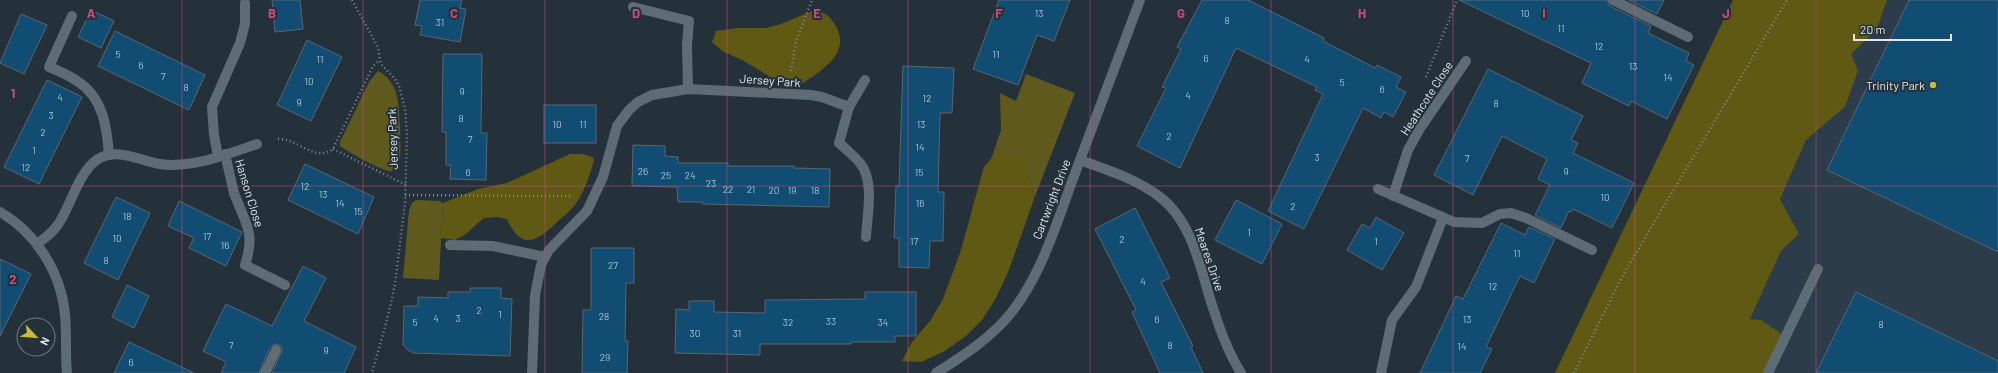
<svg xmlns="http://www.w3.org/2000/svg" width="1998" height="373" viewBox="0 0 1998 373" font-family="Barlow,sans-serif">
<rect width="100%" height="100%" fill="#25313a"/>
<path fill="#2c3c4a" d="M1887 0H1998V373H1764L1750 319 1781 251 1799 234 1780 199 1806 140 1845 107 1858 71 1851 54 1877 29Z"/>
<g fill="#5f591d">
<path d="M378 71C386 74 393 84 396 92 400 105 401 145 400 159 399 164 396 169 392 171 384 173 347 151 340 146V142L369 82Z"/>
<path d="M1026 74 1075 93 1034 199 1029 174 991 160 1001 130 1000 93 1016 101Z"/>
<path d="M416 200 439 201 443 203 439 280 403 278 409 210 412 203Z"/>
</g>
<g fill="#605914">
<path d="M1733 0H1887L1877 29 1851 54 1858 71 1845 107 1806 140 1780 199 1799 234 1781 251 1750 319 1761 320 1782 334 1764 373H1555Z"/>
<path d="M812 11C822 11 828 14 834 23 854 53 820 72 798 86L779 82 742 60 724 52 712 42 716 31 738 28H766L781 24Z"/>
<path d="M570 154H583L593 157 594 161C589 176 584 194 574 206 569 212 563 216 558 221 538 241 522 252 507 219L497 217 484 218 463 236 455 240 441 238 443 203 478 189 507 183Z"/>
<path d="M995 154H1009L1020 159 1029 174 1034 199 1009 270 996 298 982 320 966 336 945 351 921 362 902 361 912 342 930 321 943 299 960 253 984 167Z"/>
</g>
<g fill="#114d73" stroke="#596670">
<path d="M272 0H300L303 29 275 32Z"/>
<path d="M420 0H462L460 8 466 9 460 42 420 35 422 26 415 25Z"/>
<path d="M999 0H1070L1054 41 1037 35 1018 85 973 69Z"/>
<path d="M1202 0H1248L1324 38 1323 41 1375 68 1377 65 1401 77 1396 87 1406 92 1393 117 1384 112 1381 118 1363 108 1304 229 1268 211 1323 94 1315 90 1317 87 1236 48 1180 168 1137 146 1166 88 1162 87 1181 49 1177 47Z"/>
<path d="M1459 0H1607L1610 6 1651 26 1648 33 1689 53 1686 61 1694 65 1667 119 1631 101 1629 106 1582 83 1591 63Z"/>
<path d="M1628 0H1664L1657 14Z"/>
<path d="M1909 0H1998V252L1827 170Z"/>
<path d="M91 10 114 21 101 48 78 37Z"/>
<path d="M21 14 47 25 24 74 0 63Z"/>
<path d="M115 31 205 75 189 110 98 66Z"/>
<path d="M307 40 342 57 311 121 277 105Z"/>
<path d="M443 54H482L481 133H487L486 180 450 179 451 165H446V132H442Z"/>
<path d="M903 66 954 68 952 113H940L938 192H944L943 241H930L929 268 899 267V238H894L896 186H899Z"/>
<path d="M1488 69 1583 116 1571 140 1578 143 1573 153 1634 183 1612 228 1573 209 1571 212 1569 211 1561 228 1535 215 1550 185 1538 179 1547 159 1502 136 1473 195 1434 175Z"/>
<path d="M47 80 82 97 39 184 4 167Z"/>
<rect x="544" y="105" width="52" height="38"/>
<path d="M633 145 665 146V156L678 157V163H728V166H794V168L830 169 829 207 703 204V202H678L677 187 632 186Z"/>
<path d="M305 164 374 197 358 234 288 200Z"/>
<path d="M116 197 150 213 118 280 84 263Z"/>
<path d="M1236 200 1282 224 1262 264 1215 240Z"/>
<path d="M179 201 242 232 226 266 189 248 194 238 168 226Z"/>
<path d="M1135 208 1170 278 1161 282 1193 346 1191 347 1203 373H1160L1132 312 1136 310 1095 229Z"/>
<path d="M1376 217 1404 233 1382 270 1347 250 1362 224 1370 228Z"/>
<path d="M1501 223 1525 235 1529 227 1555 239 1534 283 1520 276 1486 347 1492 349 1480 373H1420L1456 296 1463 299Z"/>
<path d="M591 248H634V283H626L625 341H628L627 373H582L583 310H591Z"/>
<path d="M0 259 31 274 0 336Z"/>
<path d="M303 266 326 278 304 321 356 347 344 373H272L282 350 281 346 276 344 270 347 259 373H221L226 362 203 351 226 304 272 326Z"/>
<path d="M127 285 149 296 134 328 112 317Z"/>
<path d="M470 288H501V298L512 299 510 356 413 353 408 350 403 345 404 306H418V297L448 298V292H470Z"/>
<path d="M865 292H916V336H895V342H851V344H760V355L675 353 676 309 689 310V301H714V312L765 313V300L865 299Z"/>
<path d="M1856 292 1998 361V373H1816Z"/>
<path d="M129 342 194 373H114Z"/>
</g>
<g fill="none" stroke-linecap="round" stroke-linejoin="round">
<g stroke="#7e8990" stroke-width="2.5" stroke-dasharray="1 3" stroke-linecap="butt">
<path d="M352 0 378 47 381 64 395 79 399 86 405 109 407 133 405 202 395 284 388 316 372 373"/>
<path d="M791 71 796 41 812 0"/>
<path d="M1426 77 1457 0"/>
<path d="M278 139C298 138 315 163 333 149L373 66 380 60"/>
<path d="M333 149 406 185"/>
<path d="M405 195 570 196"/>
<path d="M1574 373 1624 273 1787 0"/>
</g>
<g stroke="#5e6c76" stroke-width="10">
<path d="M1613 0 1688 37"/>
<path d="M633 7 689 21 687 45 688 89"/>
<path d="M72 16 49 67C59 71 69 75 77 81 103 97 107 127 109 155"/>
<path d="M839 143C846 149 854 156 860 163 875 181 867 216 866 237"/>
<path d="M218 156 214 135 212 107 240 43 245 24V3"/>
<path d="M234 193C245 223 256 232 245 265L285 285"/>
<path d="M1393 196 1408 150 1419 130 1466 61"/>
<path d="M1482 223 1500 214 1511 213 1526 218 1592 250"/>
<path d="M450 245 493 246 545 257"/>
<path d="M265 373 276 350"/>
<path d="M1768 373 1818 269"/>
</g>
<g stroke="#5e6c76" stroke-width="10">
<path d="M839 143 849 107 865 80"/>
<path d="M225 154 234 193"/>
<path d="M1080 160C1107 170 1137 179 1160 197 1194 223 1201 273 1214 311 1221 333 1229 354 1241 373"/>
<path d="M1378 189 1454 222 1482 223"/>
<path d="M0 212C36 233 61 272 65 315 67 334 65 354 67 373"/>
<path d="M37 244C45 238 54 232 59 223 71 205 79 171 98 159 118 147 140 161 160 164 191 169 228 154 257 144"/>
<path d="M532 373 535 295 541 265 549 250 587 211 603 177 617 126 629 110 638 102 652 95 688 89 811 95 822 97 849 107"/>
<path d="M1381 373 1392 320 1416 287 1443 218"/>
</g>
<path stroke="#5e6c76" stroke-width="10" d="M936 373C963 356 991 338 1011 313 1042 274 1057 222 1074 176 1096 117 1118 59 1140 0"/>
</g>
<path fill="none" stroke="#ca4c80" stroke-width="1" stroke-opacity="0.55" d="M182 0V373M363 0V373M545 0V373M727 0V373M908 0V373M1090 0V373M1271 0V373M1453 0V373M1635 0V373M1816 0V373M0 186H1998"/>
<circle fill="#c8bb3b" stroke="#25313a" stroke-width="1.5" cx="1933" cy="85" r="4"/>
<g text-anchor="middle" dominant-baseline="central" stroke-width="4" stroke-linejoin="round" paint-order="stroke">
<g font-size="10" fill="#acc1cf">
<text x="1039" y="13">13</text>
<text x="1525" y="13">10</text>
<text x="1227" y="20">8</text>
<text x="440" y="22">31</text>
<text x="1561" y="28">11</text>
<text x="1599" y="46">12</text>
<text x="118" y="54">5</text>
<text x="996" y="54">11</text>
<text x="1206" y="58">6</text>
<text x="320" y="59">11</text>
<text x="1307" y="59">4</text>
<text x="141" y="65">6</text>
<text x="1633" y="66">13</text>
<text x="163" y="76">7</text>
<text x="1668" y="77">14</text>
<text x="309" y="81">10</text>
<text x="1342" y="82">5</text>
<text x="186" y="87">8</text>
<text x="1382" y="89">6</text>
<text x="462" y="91">9</text>
<text x="1188" y="95">4</text>
<text x="60" y="97">4</text>
<text x="927" y="98">12</text>
<text x="299" y="102">9</text>
<text x="1496" y="103">8</text>
<text x="51" y="115">3</text>
<text x="461" y="118">8</text>
<text x="557" y="124">10</text>
<text x="583" y="124">11</text>
<text x="921" y="124">13</text>
<text x="43" y="132">2</text>
<text x="1169" y="136">2</text>
<text x="470" y="139">7</text>
<text x="920" y="147">14</text>
<text x="34" y="150">1</text>
<text x="1317" y="157">3</text>
<text x="1467" y="158">7</text>
<text x="26" y="167">12</text>
<text x="643" y="171">26</text>
<text x="1566" y="171">9</text>
<text x="468" y="172">6</text>
<text x="919" y="172">15</text>
<text x="666" y="175">25</text>
<text x="690" y="175">24</text>
<text x="711" y="183">23</text>
<text x="305" y="186">12</text>
<text x="728" y="189">22</text>
<text x="751" y="189">21</text>
<text x="774" y="190">20</text>
<text x="792" y="190">19</text>
<text x="815" y="190">18</text>
<text x="323" y="194">13</text>
<text x="1605" y="197">10</text>
<text x="340" y="203">14</text>
<text x="920" y="203">16</text>
<text x="1293" y="206">2</text>
<text x="358" y="211">15</text>
<text x="127" y="216">18</text>
<text x="1249" y="232">1</text>
<text x="207" y="236">17</text>
<text x="117" y="238">10</text>
<text x="1122" y="239">2</text>
<text x="914" y="241">17</text>
<text x="1376" y="241">1</text>
<text x="225" y="245">16</text>
<text x="1517" y="253">11</text>
<text x="106" y="260">8</text>
<text x="613" y="265">27</text>
<text x="1143" y="281">4</text>
<text x="1493" y="286">12</text>
<text x="479" y="310">2</text>
<text x="500" y="314">1</text>
<text x="604" y="316">28</text>
<text x="436" y="318">4</text>
<text x="458" y="318">3</text>
<text x="1157" y="319">6</text>
<text x="1467" y="319">13</text>
<text x="831" y="321">33</text>
<text x="415" y="322">5</text>
<text x="788" y="322">32</text>
<text x="883" y="322">34</text>
<text x="1881" y="324">8</text>
<text x="695" y="333">30</text>
<text x="737" y="333">31</text>
<text x="231" y="345">7</text>
<text x="1170" y="345">8</text>
<text x="1462" y="346">14</text>
<text x="326" y="350">9</text>
<text x="605" y="357">29</text>
<text x="131" y="362">6</text>
</g>
<g font-size="12" fill="#e0e8ee" stroke="#25313a">
<text transform="translate(770 80) rotate(4)">Jersey Park</text>
<text transform="translate(1426 98) rotate(-57)">Heathcote Close</text>
<text transform="translate(392 139) rotate(-92)">Jersey Park</text>
<text transform="translate(250 193) rotate(73)">Hanson Close</text>
<text transform="translate(1051 199) rotate(-69)">Cartwright Drive</text>
<text transform="translate(1210 259) rotate(71)">Meares Drive</text>
</g>
<g font-size="12" fill="#e0e8ee" stroke="#25313a" text-anchor="end">
<text x="1925" y="85">Trinity Park</text>
</g>
</g>
<g font-size="13" text-anchor="middle" font-weight="bold" fill="#ca4c80" stroke="#25313a" stroke-width="4" stroke-linejoin="round" paint-order="stroke">
<text x="91" y="18">A</text>
<text x="272" y="18">B</text>
<text x="454" y="18">C</text>
<text x="636" y="18">D</text>
<text x="817" y="18">E</text>
<text x="999" y="18">F</text>
<text x="1181" y="18">G</text>
<text x="1362" y="18">H</text>
<text x="1544" y="18">I</text>
<text x="1726" y="18">J</text>
<text x="13" y="98">1</text>
<text x="13" y="284">2</text>
</g>
<g transform="translate(36 337) rotate(116)"><circle r="19" fill="#25313a" stroke="#707a82"/>
<path d="M0-3L7 15L0 10L-7 15Z" fill="#c8bb3b"/>
<text y="-6" font-size="11" font-weight="bold" text-anchor="middle" fill="#e0e8ee">N</text>
</g>
<path d="M1854 34v6h97v-6" fill="none" stroke="#e0e8ee" stroke-width="2"/>
<text x="1860" y="34" font-size="12" fill="#e0e8ee" stroke="#25313a" stroke-width="3" paint-order="stroke">20 m</text>
</svg>
